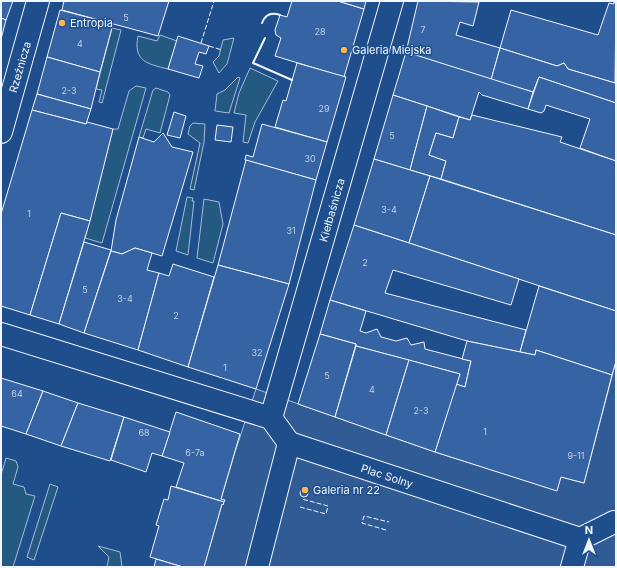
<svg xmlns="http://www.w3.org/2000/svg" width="617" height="568" viewBox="0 0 617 568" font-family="Inter,sans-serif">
<rect width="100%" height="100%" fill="#1f4e8c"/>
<g fill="#245a82" stroke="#a8bbd7">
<path d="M112 28 121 30 102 103 99 102 102 90 96 89Z"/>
<path d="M160 35 177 41 168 69C147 64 133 61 138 36L157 41Z"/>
<path d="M234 38 227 64 219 73 213 62 219 56 223 40Z"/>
<path d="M250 68 278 81 255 122 248 143 243 142 246 115 234 113 239 93Z"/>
<path d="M238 77 240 78 229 113 215 111 217 94 225 90Z"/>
<path d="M136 86 146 88 102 243 85 238 113 129H118L129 91Z"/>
<path d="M156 88 168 92 170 95 160 133 146 129 143 138 139 137 153 90Z"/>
<path d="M193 123 205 124 204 142 194 190 190 189 200 143 188 134 190 126Z"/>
<path d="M187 197 193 198 192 201H194L188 255 176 251Z"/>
<path d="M204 199 219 202 223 224 213 263 197 258Z"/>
<path d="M6 458 16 461 18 467 13 484 24 487 26 494 35 496 13 567H1V475Z"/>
<path d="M50 484 58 487 34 560 27 557Z"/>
<path d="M98 546 120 552 122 567H107L109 557Z"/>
</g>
<path fill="#305b95" stroke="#a8bbd7" d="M616 361V567H204L222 504 224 502V500L221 499 235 452 256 389 435 452 556 490 561 477 584 483Z"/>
<g fill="#3563a3" stroke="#f2f6ff">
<path d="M1 1H13L6 20 1 18Z"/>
<path d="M64 1H169L158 36 62 10Z"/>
<path d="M292 1H338L364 9 344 77 275 56 281 38 276 35 275 30 280 15 287 17Z"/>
<path d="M338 1H366L364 9Z"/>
<path d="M418 1 479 2 473 26 460 22 456 35 500 48 491 80 406 52Z"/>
<path d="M614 2 616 3 615 83 568 69 564 63 557 66 500 48 511 10 598 35 609 3 614 4Z"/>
<path d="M60 10 113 24 100 72 47 57Z"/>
<path d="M1 18 6 20 1 39Z"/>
<path d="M178 36 209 46 206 54 199 52 195 64 203 66 199 78 168 69Z"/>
<path d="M500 48 557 66 564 63 568 69 615 83 616 79V103L539 77 533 92 491 80Z"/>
<path d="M406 52 533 92 528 109 482 95 479 92 470 120 393 95Z"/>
<path d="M47 57 100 72 91 109 37 94Z"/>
<path d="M297 63 346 77 327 142 275 127 283 100 286 101Z"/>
<path d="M539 77 616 103V161L580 148 590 119 546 105 544 111 541 113 528 109Z"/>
<path d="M37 94 91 109 86 124 32 110Z"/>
<path d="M393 95 427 106 410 170 374 159Z"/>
<path d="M427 106 459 117 453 138 436 133 429 155 446 161 441 179 410 170Z"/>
<path d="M32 110 86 124 87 122 113 129 90 221 61 213 30 315 1 306V214Z"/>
<path d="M174 112 186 116 180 138 167 135Z"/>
<path d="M472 115 562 137 560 142 616 161V235L441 179 446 161 429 155 436 133 453 138 459 117 470 120Z"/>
<path d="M262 124 327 142 316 180 245 160 246 155 253 157Z"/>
<path d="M217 125 233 127 231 142 215 140Z"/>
<path d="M163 133 172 147 193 152 162 256 135 248 122 254 111 251 116 220 139 137 154 142Z"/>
<path d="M374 159 430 176 409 243 354 225Z"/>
<path d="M246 160 316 180 289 284 218 265Z"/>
<path d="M430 176 616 235V311L409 243Z"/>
<path d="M61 213 90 221 59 324 30 315Z"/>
<path d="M354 225 519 279 511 305 393 270 385 293 526 330 520 352 467 341 330 300Z"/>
<path d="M84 242 111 250 84 333 59 324Z"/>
<path d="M135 248 152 253 147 270 159 273 138 350 84 333 111 251 122 254Z"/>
<path d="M173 264 214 277 188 367 138 350 159 273 169 276Z"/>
<path d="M218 265 289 284 256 389 188 367Z"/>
<path d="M539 286 616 311V361L612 375 536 350 535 355 520 352Z"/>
<path d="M330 300 366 311 360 331 366 333 377 329 381 337 396 341 407 338 411 345 424 342 425 349 471 361 465 387 456 384 460 374 356 346V344L320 334Z"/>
<path d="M320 334 356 344 335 417 298 404Z"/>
<path d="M467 341 535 355 536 350 612 375 584 483 561 477 557 491 435 452 456 384 465 387 471 361 462 359Z"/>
<path d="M356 346 409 360 386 435 335 417Z"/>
<path d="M409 360 460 374 435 452 386 435Z"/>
<path d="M1 378 43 391 26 434 1 426Z"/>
<path d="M43 391 78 403 61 446 26 434Z"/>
<path d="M78 403 124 417 110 461 61 446Z"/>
<path d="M176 412 240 434 221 499 225 500 224 502 176 487 184 463 162 456Z"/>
<path d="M124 417 170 432 162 456 152 453 146 472 111 460Z"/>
<path d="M171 486 224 502 223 505 222 504 204 567H183L150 557 159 526 156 525 164 499 168 500Z"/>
<circle cx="304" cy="493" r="4"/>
<path d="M156 559 183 567H154Z"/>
</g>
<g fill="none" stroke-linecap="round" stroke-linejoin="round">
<g stroke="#f2f6ff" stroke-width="24">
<g id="street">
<path d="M1 132 38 1"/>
<path d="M1 334 271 418 289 443"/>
<path d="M271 418 392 1"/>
<path d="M289 443 580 539"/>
<path d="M580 539 614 522"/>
<path d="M257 567 289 443"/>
<path d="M572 567 580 539"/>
</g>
</g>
<use href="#street" stroke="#1f4e8c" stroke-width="22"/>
<g stroke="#f2f6ff" stroke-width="1" stroke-dasharray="5 2" stroke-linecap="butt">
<path d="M201 43 214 1"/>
<path d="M209 46 222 50"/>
<path d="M300 507 326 514 328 506 302 499"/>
<path d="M386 530 362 523 364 516 389 522"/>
</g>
<g stroke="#f2f6ff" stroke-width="2">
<path d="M262 23C265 15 271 12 280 15"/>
<path d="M265 38 253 63 292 80"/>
</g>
</g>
<g fill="#ffb74d" stroke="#1f4e8c" stroke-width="1.5">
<circle cx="62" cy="23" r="4"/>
<circle cx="344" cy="50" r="4"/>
<circle cx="305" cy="490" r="4"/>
</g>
<g text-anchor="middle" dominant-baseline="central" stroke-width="3" stroke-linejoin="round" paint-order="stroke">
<g font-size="9" fill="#c3d1e8">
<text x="126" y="17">5</text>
<text x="423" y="29">7</text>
<text x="320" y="31">28</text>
<text x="80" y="43">4</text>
<text x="69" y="90">2-3</text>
<text x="324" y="108">29</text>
<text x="392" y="135">5</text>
<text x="310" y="158">30</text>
<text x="389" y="209">3-4</text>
<text x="29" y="213">1</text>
<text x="291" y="230">31</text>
<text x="365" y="262">2</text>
<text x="85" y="289">5</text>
<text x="125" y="298">3-4</text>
<text x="176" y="315">2</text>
<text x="257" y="352">32</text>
<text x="225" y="367">1</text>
<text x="327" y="375">5</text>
<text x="372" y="389">4</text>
<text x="17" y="393">64</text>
<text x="421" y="410">2-3</text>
<text x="485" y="431">1</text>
<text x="144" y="432">68</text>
<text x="195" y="452">6-7a</text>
<text x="576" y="455">9-11</text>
</g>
<g font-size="11" fill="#f2f6ff" stroke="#1f4e8c" text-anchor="start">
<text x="70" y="23">Entropia</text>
<text x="352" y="50">Galeria Miejska</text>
<text x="313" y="490">Galeria nr 22</text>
</g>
<g font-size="11" fill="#f2f6ff" stroke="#1f4e8c">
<text transform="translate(20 67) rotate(-74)">Rzeźnicza</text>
<text transform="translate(332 210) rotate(-74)">Kiełbaśnicza</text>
<text transform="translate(387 476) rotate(18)">Plac Solny</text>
</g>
</g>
<rect width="617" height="568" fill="none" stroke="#f2f6ff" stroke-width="4"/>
<g transform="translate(589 540)" stroke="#1f4e8c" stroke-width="3" paint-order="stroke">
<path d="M0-3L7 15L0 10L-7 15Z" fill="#f2f6ff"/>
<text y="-6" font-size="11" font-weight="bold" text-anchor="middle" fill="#f2f6ff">N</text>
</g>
</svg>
